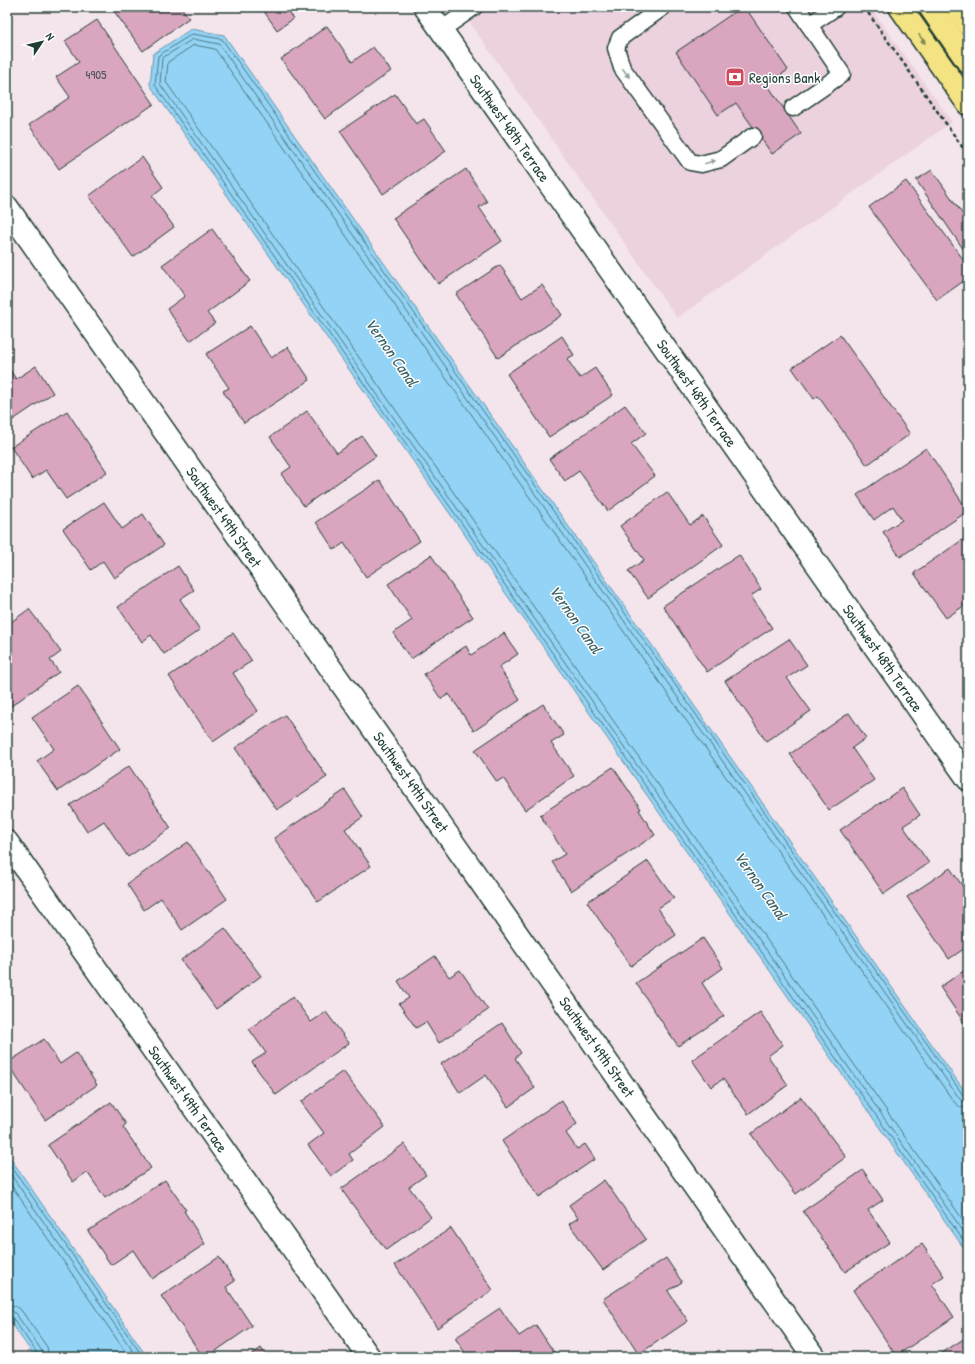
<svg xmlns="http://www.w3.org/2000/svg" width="975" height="1364" viewBox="0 0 975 1364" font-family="'Patrick Hand',sans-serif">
<rect width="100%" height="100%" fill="#f4e4ec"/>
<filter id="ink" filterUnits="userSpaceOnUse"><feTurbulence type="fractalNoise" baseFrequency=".025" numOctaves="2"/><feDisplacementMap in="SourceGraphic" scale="8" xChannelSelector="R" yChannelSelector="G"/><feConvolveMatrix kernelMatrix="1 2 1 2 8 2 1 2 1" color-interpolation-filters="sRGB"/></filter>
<g filter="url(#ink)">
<path fill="#ecd1de" d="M459 7H870L952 122 677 318Z"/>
<g fill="#93d3f5" stroke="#6597a8">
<path d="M191 29 224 35 968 1096V1254L150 85 153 54Z"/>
<path d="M7 1153 147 1357H35L7 1317Z"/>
</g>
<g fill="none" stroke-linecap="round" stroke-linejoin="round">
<g stroke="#4d7981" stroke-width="1">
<path d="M968 1097 963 1095 222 39 192 34 158 56 155 85 968 1247"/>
<path d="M968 1102H963L959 1098 219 44 193 39 162 58 160 84 968 1238"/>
<path d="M968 1108 960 1107 954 1102 215 49 194 45 168 62 166 82 968 1227"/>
<path d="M7 1160 143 1357"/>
<path d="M7 1169 137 1357"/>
<path d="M7 1179 129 1357"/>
<path d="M7 1304 15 1306 21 1310 47 1347 49 1357"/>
<path d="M7 1310 12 1311 16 1314 42 1351 43 1357"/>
<path d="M7 1315 12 1317 37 1353 38 1357"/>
</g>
</g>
<g fill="#d9a5bf" stroke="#1f3d34">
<path d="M111 7H181L189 18 143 51Z"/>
<path d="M261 7H294L288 11 293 19 277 30Z"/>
<path d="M742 7H745L788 70 767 84 801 134 772 154 736 103 718 115 676 52Z"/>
<path d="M97 20 154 104 59 169 29 125 70 97 56 77 79 62 65 41Z"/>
<path d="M327 26 352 62 373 47 391 71 325 119 281 59Z"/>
<path d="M395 94 416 124 424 119 446 151 383 194 340 131Z"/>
<path d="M142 157 163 187 152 196 174 227 133 257 89 196Z"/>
<path d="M466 169 487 202 479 207 502 241 438 284 393 218Z"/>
<path d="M932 170 968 222V256L916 180Z"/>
<path d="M906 181 968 266V278L937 300 869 207Z"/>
<path d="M212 229 250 281 207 313 215 323 190 341 167 309 185 296 162 265Z"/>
<path d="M500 265 522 298 542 285 562 315 498 358 456 294Z"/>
<path d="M250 326 271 358 288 347 310 380 244 423 223 391 229 388 206 354Z"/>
<path d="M840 335 910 434 867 465 818 396 814 399 792 368Z"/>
<path d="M562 336 574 355 567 359 580 378 595 368 613 395 549 437 507 374Z"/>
<path d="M7 366 16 379 36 366 53 393 7 424Z"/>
<path d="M625 405 646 433 631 444 655 476 608 511 579 471 565 481 549 459Z"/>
<path d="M67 411 107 472 66 499 46 470 32 479 11 447Z"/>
<path d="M307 411 337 453 362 436 376 456 304 506 281 474 291 467 270 437Z"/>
<path d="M926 448 968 511 900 557 883 532 902 520 893 506 874 520 857 495Z"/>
<path d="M380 480 420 541 366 577 344 543 334 550 316 522Z"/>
<path d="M667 492 690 525 703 516 723 545 648 598 628 571 644 560 620 526Z"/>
<path d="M104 502 122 529 143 514 164 545 114 578 103 561 91 570 63 529Z"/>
<path d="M968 536V603L946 618 914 573Z"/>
<path d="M431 555 473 617 411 659 393 633 412 620 388 584Z"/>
<path d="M739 555 761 589 751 596 772 628 707 672 663 606Z"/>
<path d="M178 566 194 590 180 599 200 630 164 654 151 635 142 642 118 607Z"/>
<path d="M29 609 61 652 50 660 59 672 7 709V625Z"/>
<path d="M233 633 252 661 233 673 258 711 213 742 169 676Z"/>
<path d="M504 633 518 654 499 667 520 700 474 731 449 694 441 699 424 674 466 646 471 655Z"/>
<path d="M789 639 807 665 787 678 811 711 766 741 725 681Z"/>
<path d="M78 686 120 749 58 791 37 761 54 749 32 717Z"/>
<path d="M543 704 564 735 551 743 574 776 525 810 503 778 497 782 475 750Z"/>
<path d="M849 713 866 738 852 748 874 780 829 810 790 754Z"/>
<path d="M285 715 327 777 277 810 235 748Z"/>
<path d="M129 766 171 828 128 857 104 821 87 832 70 805Z"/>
<path d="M613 767 641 809 639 810 655 835 571 891 552 862 565 854 540 815Z"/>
<path d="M902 788 920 815 903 826 929 863 884 894 840 830Z"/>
<path d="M345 790 363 817 345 829 371 866 318 902 274 838Z"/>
<path d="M188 842 227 899 182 930 161 898 144 910 127 884Z"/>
<path d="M648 861 674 898 658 908 676 935 631 966 587 902Z"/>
<path d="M950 868 968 894V946L949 959 907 897Z"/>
<path d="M225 928 261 976 216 1009 181 960Z"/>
<path d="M703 938 723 968 702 983 724 1016 678 1046 636 983Z"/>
<path d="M435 956 449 977 460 970 488 1010 439 1043 426 1022 416 1028 399 1004 409 998 398 981Z"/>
<path d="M968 968V1022L965 1024 940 987Z"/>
<path d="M293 997 311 1022 326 1012 349 1043 276 1095 252 1062 266 1053 249 1029Z"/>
<path d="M760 1012 783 1045 768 1056 788 1085 748 1114 723 1079 711 1087 692 1060Z"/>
<path d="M502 1023 521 1053 515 1058 535 1088 508 1107 486 1075 460 1093 441 1064Z"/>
<path d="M44 1039 60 1064 76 1053 97 1085 45 1120 7 1063Z"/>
<path d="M343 1071 385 1127 349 1154 353 1160 331 1176 308 1145 324 1133 301 1102Z"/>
<path d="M801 1097 846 1157 796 1194 751 1134Z"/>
<path d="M561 1100 577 1124 566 1133 577 1149 585 1144 595 1159 539 1197 502 1141Z"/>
<path d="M111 1102 126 1124 123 1127 151 1168 105 1198 87 1172 73 1182 48 1145Z"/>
<path d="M404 1144 426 1175 409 1187 431 1217 386 1250 341 1189Z"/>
<path d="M863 1170 883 1200 868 1210 890 1242 845 1272 803 1211Z"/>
<path d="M165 1180 186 1210 184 1211 205 1244 152 1279 133 1250 111 1265 88 1231Z"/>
<path d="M604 1180 646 1239 603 1270 569 1224 578 1218 569 1205Z"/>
<path d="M451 1228 493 1290 437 1328 395 1265Z"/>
<path d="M922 1244 944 1276 932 1284 954 1317 896 1356 853 1290Z"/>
<path d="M219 1257 235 1281 226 1287 252 1326 207 1357H203L161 1296Z"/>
<path d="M666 1258 682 1282 668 1291 688 1321 639 1354 603 1299Z"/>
<path d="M500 1308 519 1336 536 1325 557 1357H468L455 1338Z"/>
<path d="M968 1336V1357H936Z"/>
<path d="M261 1348 267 1357H248Z"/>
<path d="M719 1350 724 1357H709Z"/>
</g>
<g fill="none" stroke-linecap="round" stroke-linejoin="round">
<g stroke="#1f3d34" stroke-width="19">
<g id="service">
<path d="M663 7 620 38 616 48 622 68 690 162 701 164 721 159 753 136"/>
<path d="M797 7 809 25 836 7"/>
<path d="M441 30 474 7"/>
<path d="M793 108 842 74 809 25"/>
</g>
</g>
<g stroke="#1f3d34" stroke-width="25">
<g id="minor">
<path d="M425 7 968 779"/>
<path d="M7 207 814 1357"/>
<path d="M7 842 369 1357"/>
</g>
</g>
<g stroke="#1f3d34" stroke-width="25">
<g id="primary">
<path d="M900 7 968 104"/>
<path d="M930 7 968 62"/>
<path d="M956 7 968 24"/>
</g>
</g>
<path stroke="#1f3d34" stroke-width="2.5" stroke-dasharray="4 3" stroke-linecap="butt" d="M864 7 968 155"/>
<use href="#service" stroke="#fff" stroke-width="16"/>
<use href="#minor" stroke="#fff" stroke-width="22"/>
<use href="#primary" stroke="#f4e382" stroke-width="22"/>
</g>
<defs><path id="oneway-solid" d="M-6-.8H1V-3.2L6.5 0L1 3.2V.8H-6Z"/></defs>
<use fill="#7f8857" href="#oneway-solid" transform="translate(922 39) rotate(55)"/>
<g fill="#8f9e9a">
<use href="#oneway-solid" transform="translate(626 73) rotate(53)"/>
<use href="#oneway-solid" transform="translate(710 162) rotate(-16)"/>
</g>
</g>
<defs>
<g id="bank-square" transform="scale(1)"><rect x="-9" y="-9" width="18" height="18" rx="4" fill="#d1495b" stroke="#fff"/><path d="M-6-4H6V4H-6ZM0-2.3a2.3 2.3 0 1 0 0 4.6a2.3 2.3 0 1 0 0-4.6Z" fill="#fff"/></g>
</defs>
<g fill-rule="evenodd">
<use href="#bank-square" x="735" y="77"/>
</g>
<g text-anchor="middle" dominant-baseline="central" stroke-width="3" stroke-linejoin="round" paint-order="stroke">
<g font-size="13" fill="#4e5757">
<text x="96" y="74">4905</text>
</g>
<g font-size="15" fill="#1f3d34" stroke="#fff" text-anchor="start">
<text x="749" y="77">Regions Bank</text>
</g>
<g font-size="15" fill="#1f3d34" stroke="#fff">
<text transform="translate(510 128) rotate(55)">Southwest 48th Terrace</text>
<text transform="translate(697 393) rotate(55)">Southwest 48th Terrace</text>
<text transform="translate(224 517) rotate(55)">Southwest 49th Street</text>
<text transform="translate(883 658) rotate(55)">Southwest 48th Terrace</text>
<text transform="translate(411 782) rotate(55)">Southwest 49th Street</text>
<text transform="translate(597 1047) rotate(55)">Southwest 49th Street</text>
<text transform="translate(188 1099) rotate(55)">Southwest 49th Terrace</text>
</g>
<g font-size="16" font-style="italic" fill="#3c6264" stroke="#fff">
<text transform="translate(392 352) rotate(55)">Vernon Canal</text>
<text transform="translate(576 619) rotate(55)">Vernon Canal</text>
<text transform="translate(761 885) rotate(55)">Vernon Canal</text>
</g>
</g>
<rect width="975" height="1364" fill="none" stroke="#fff" stroke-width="24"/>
<rect x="12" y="12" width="951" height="1340" fill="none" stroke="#1f3d34" stroke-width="1.5" filter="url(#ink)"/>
<g transform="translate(42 42) rotate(55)" stroke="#ffffff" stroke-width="3" paint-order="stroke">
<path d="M0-3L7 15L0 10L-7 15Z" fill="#1f3d34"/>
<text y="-6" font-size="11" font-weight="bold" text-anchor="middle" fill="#1f3d34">N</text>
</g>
</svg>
